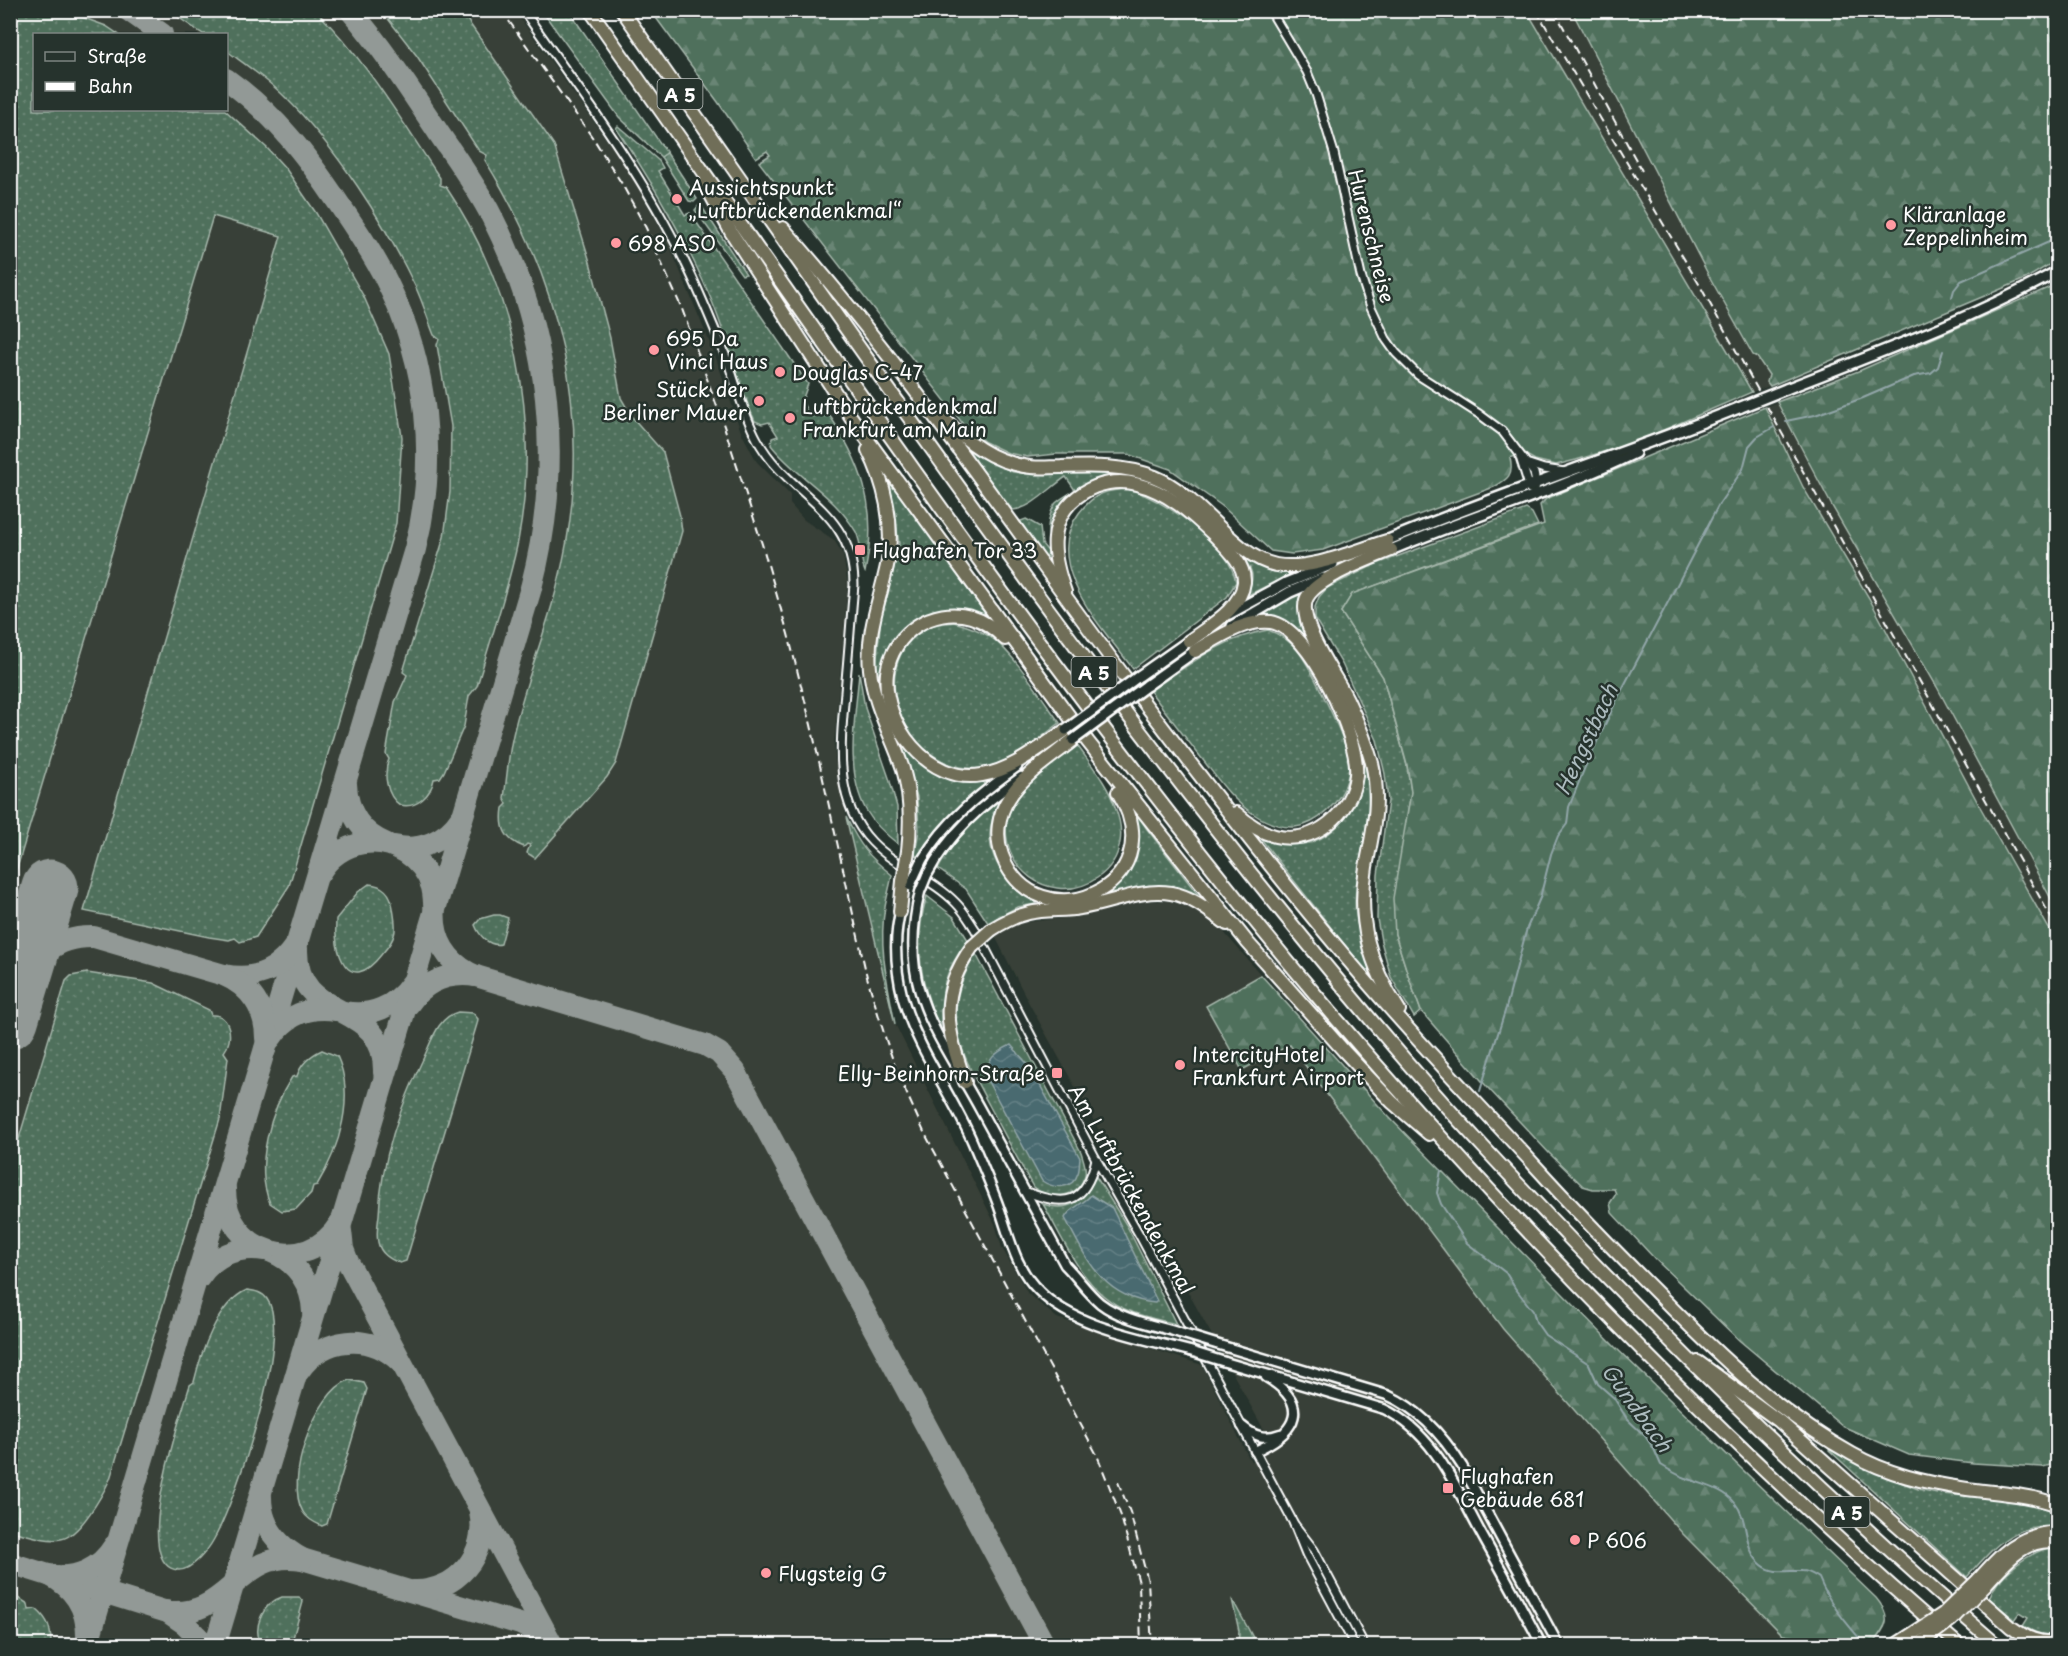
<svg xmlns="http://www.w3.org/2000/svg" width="2068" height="1656" viewBox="0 0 2068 1656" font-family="'Playpen Sans',sans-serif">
<defs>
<pattern id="grass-dots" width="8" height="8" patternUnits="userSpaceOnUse" patternTransform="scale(1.5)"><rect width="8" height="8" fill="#4f705b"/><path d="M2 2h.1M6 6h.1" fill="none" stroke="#698574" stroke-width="1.8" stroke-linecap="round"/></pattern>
<pattern id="forest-firs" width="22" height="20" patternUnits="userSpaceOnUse" patternTransform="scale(1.5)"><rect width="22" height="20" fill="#4f705b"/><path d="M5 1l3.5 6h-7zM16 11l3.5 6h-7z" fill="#698574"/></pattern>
<pattern id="water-waves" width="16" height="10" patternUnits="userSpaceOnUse" patternTransform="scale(1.5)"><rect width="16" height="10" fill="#496a70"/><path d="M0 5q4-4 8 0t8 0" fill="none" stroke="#648085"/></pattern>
</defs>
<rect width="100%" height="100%" fill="#26332d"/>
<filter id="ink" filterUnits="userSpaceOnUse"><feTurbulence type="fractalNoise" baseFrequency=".0167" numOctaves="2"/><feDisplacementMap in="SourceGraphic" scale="12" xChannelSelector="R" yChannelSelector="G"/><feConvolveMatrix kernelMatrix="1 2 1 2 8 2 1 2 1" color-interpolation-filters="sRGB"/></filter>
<g filter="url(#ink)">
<g fill="#394137" fill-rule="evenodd">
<path d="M11 10 515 11 626 167 647 204 668 242 716 358 741 432 757 462 790 495V504L796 511 804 520 834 540 843 555 848 584 834 745 837 776 888 1000 895 1024 995 1224 1002 1248 1028 1294 1057 1318 1202 1365 1251 1462 1274 1448 1030 1005 995 936 1012 926 1027 922 1063 918 1135 900 1169 901 1195 908 1214 921 1261 975 1206 1006 1242 1070 1290 1045 1503 1329 1683 1534 1783 1635 1736 1646H11ZM34 34H226V110H34Z"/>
<path d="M1527 11H1572L1709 276 1753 355 1757 357 1769 376 1767 382 1770 386 1752 392Z"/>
<path d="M1777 402 1832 506 1937 687 2057 910V943L1979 805 1869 598 1803 487 1765 407Z"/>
</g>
<g fill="url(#grass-dots)" stroke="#a7b8ad" stroke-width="1.5">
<path d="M18 10 65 11 106 26 118 34H34V110H225L267 148 286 169 316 213 364 297 389 354 402 437 396 523 289 886 256 937 240 942 235 938 229 940 209 937 84 911 281 236 213 216 11 888 10 18Z"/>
<path d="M169 11H316C366 60 401 120 440 178V185L446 187C515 289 541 420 518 541 508 590 491 638 477 686L469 696 464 726 444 772 440 778 434 779C431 795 417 809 400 805 386 796 383 773 389 759L386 754 395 702 407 675 403 672 444 537 450 492 451 426 437 345 439 339 434 335C428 320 423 303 416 288 385 223 336 147 284 96 267 79 246 65 227 51L226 34H203Z"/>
<path d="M382 11H461L554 145 590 262 610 338 621 398 632 417 663 452 680 516 682 531 616 763 607 777 535 858 527 853 530 845 527 844 524 847C505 840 500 828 503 808L507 804 504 798C507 778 508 756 513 735 524 685 544 637 557 587 596 435 567 292 485 160L487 155 479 151 417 56Z"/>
<path d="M542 11H569L667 153 661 157 619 117Z"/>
<path d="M618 126 659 161 663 168 658 171 685 215 690 213 808 384 802 401 808 413 825 409C862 461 879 509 865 572 860 562 863 546 856 532 835 495 796 477 771 445L772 438 778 436 769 422 762 424 755 421C736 380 727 334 708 292 683 235 651 180 616 128Z"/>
<path d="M961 444 978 456 1013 472 1030 474 1101 470 1147 477 1188 501C1152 484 1123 465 1083 486L1051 542C1045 533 1049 514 1055 504 1059 499 1069 494 1075 490L1066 477C1050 487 1030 511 1010 510Z"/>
<path d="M893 482 991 622 982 616 913 621 899 633 889 650V712L941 775 971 781 993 777 994 779C962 801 937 824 918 857L915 855 919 830 917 797 905 755 887 713 876 667 881 617 889 590 899 544 890 484Z"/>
<path d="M1131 489C1166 503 1229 542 1236 582L1227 597 1133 669C1103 628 1040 565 1079 513 1095 492 1107 490 1131 489Z"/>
<path d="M1526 509 1532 513 1538 525 1352 594 1341 612 1383 677 1407 766 1411 792 1405 833 1395 934 1409 978 1421 1011 1414 1017 1391 977 1381 941 1377 919 1378 875 1388 801 1385 774 1377 740 1342 664 1315 619V607L1319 597 1327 588 1374 565Z"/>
<path d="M1026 519 1040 527 1042 544 1050 554 1053 570 1018 522Z"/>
<path d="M1239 552C1263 567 1268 572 1297 571L1246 596C1257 575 1252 569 1239 552Z"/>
<path d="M1306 590C1292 617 1304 630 1317 654 1299 633 1289 616 1259 616Z"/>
<path d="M954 622C967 626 978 629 989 636 1012 650 1043 700 1060 723 1040 737 1019 758 995 765 930 785 873 708 902 652 905 644 912 635 919 631 930 624 942 624 954 622Z"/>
<path d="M1268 630C1280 634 1290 641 1298 651 1310 666 1347 740 1348 758 1349 764 1349 774 1347 780 1342 801 1317 825 1295 827 1280 828 1264 821 1252 813 1232 800 1217 778 1203 760 1185 737 1167 714 1150 691 1187 666 1223 637 1268 630Z"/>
<path d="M859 672 865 708 889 778 897 807 898 844C885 834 874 824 866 810 844 770 856 715 859 672Z"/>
<path d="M1077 745C1091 765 1108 784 1115 807 1119 817 1122 831 1120 842 1116 872 1085 892 1057 888 1016 883 994 837 1013 802 1025 778 1055 761 1077 745Z"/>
<path d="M1365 763C1368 781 1369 797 1368 814 1365 848 1352 882 1356 916 1360 943 1371 967 1381 991L1261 839C1274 841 1290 846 1303 844 1328 841 1349 818 1358 795 1361 785 1359 772 1365 763Z"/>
<path d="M999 798 1001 801C976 840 997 880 1035 899L1036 904 1017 907 988 923 966 889 938 869C954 841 973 819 999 798Z"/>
<path d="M1129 802 1147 829 1203 901 1188 893 1104 899 1103 896C1139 866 1144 846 1129 802Z"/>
<path d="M846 817C860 846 867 855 892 875 890 886 887 896 885 907 878 946 888 986 895 1024Z"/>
<path d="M369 884C384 885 391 893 393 908 394 916 397 927 394 935 392 943 386 949 381 955 348 997 333 952 336 919L358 892Z"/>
<path d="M927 896 954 917 968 940C943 973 940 991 941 1032 921 987 912 944 927 896Z"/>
<path d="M494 915H500L508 918 501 944C489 947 479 935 475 925L480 919Z"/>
<path d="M976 954 1081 1152C1083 1159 1087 1168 1085 1175 1078 1200 1050 1200 1033 1187 1018 1160 1004 1133 989 1105 960 1051 938 1012 976 954Z"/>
<path d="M87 973 153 983 209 1010 211 1015C231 1013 234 1040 224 1052L228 1058 220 1119 110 1479C103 1494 79 1537 61 1539 46 1542 26 1534 11 1531V1165L66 981 71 976Z"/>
<path d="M458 1012 473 1013 478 1019 477 1024 406 1261 400 1263C390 1260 380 1253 378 1242 376 1234 378 1223 379 1215 381 1158 400 1108 424 1057 432 1040 438 1017 458 1012Z"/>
<path d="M322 1050 337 1056C356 1097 339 1149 317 1185L313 1186 311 1193 296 1209 282 1211 270 1203C254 1166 271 1109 292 1077L297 1076C301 1064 309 1056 322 1050Z"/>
<path d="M1095 1175 1127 1226 1176 1324C1160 1320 1142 1317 1127 1310 1084 1293 1065 1242 1043 1204 1068 1213 1088 1200 1095 1175Z"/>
<path d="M247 1290C255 1291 262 1292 267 1299 293 1334 235 1502 214 1539 208 1550 192 1571 178 1570 129 1566 182 1412 190 1385L194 1382C201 1353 217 1303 247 1290Z"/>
<path d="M349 1380 364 1383 367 1389 327 1524 322 1526C315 1523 307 1519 303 1512 284 1481 315 1392 349 1380Z"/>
<path d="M1830 1447 1875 1472 1918 1489 1942 1494 2036 1502 2057 1510V1524C2009 1527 1998 1543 1967 1577L1829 1450Z"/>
<path d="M2047 1548 2057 1549V1634C2044 1637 2034 1632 2023 1626L2028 1618 2020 1613 2015 1620 1989 1598C1997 1576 2026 1555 2047 1548Z"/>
<path d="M11 1593 28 1604 29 1610 36 1609C49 1620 51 1629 51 1645H11Z"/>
<path d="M282 1597H299L303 1602 291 1645H261C252 1627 263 1603 282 1597Z"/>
<path d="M1232 1599 1257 1645H1238L1239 1631Z"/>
</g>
<g fill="url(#forest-firs)" stroke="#a7b8ad" stroke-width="1.5">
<path d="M651 11H1527L1752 392 1633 443 1576 460 1556 465 1535 460 1523 453 1510 458C1514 475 1508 479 1494 487L1323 550 1292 554 1271 551 1222 506 1170 469 1127 454H1056L1028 457 1008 453 985 442 967 429 759 162 770 155 767 151 756 158 718 102Z"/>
<path d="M1572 11H2057V260L2025 279 1770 386 1767 382 1769 375 1757 357 1753 355 1709 276Z"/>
<path d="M667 153 697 199 694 202 689 201 661 157Z"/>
<path d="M700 204 746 274 742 275 695 210Z"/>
<path d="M2057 284V910L1937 687 1832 506 1777 402 1861 370Z"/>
<path d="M1765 407 1803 487 1869 598 1979 805 2057 943 2058 1463 2043 1467 1973 1463 1909 1455 1842 1426 1740 1341 1655 1259 1612 1213 1610 1203 1616 1194 1614 1189H1593L1583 1186 1549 1153 1488 1088 1421 1011 1409 978 1395 934 1393 898 1411 792 1407 765 1383 677 1341 612 1352 594 1544 524 1540 505 1546 499Z"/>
<path d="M1261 975 1387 1115 1615 1347 1876 1598C1893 1618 1887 1626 1872 1644L1812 1645 1801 1638 1783 1635 1683 1534 1503 1329 1290 1045 1242 1070 1206 1006Z"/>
</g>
<g fill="url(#water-waves)" stroke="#92a6a9" stroke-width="1.5">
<path d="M1011 1045 1030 1067 1080 1158C1079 1163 1080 1169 1078 1173 1073 1190 1054 1189 1042 1181L986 1078C985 1060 996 1052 1011 1045Z"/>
<path d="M1091 1195 1112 1208 1157 1301 1155 1303C1103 1298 1087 1260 1065 1218 1069 1208 1084 1204 1091 1195Z"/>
</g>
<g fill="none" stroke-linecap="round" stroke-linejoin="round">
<g stroke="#92a6a9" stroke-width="2">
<path d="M1952 297 1954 290 1961 281 2058 238"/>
<path d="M1786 421 1815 415 1863 398 1914 376 1931 373 1938 367 1943 351"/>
<path d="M1480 1091 1506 1008 1527 928 1540 898 1551 854 1558 836 1567 824 1569 807 1585 767 1618 697 1677 585 1719 504 1743 469 1749 446 1757 437 1774 427"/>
<path d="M1441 1170 1437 1193 1441 1204 1467 1243 1506 1273 1515 1288 1533 1311 1536 1322 1545 1335 1589 1364 1598 1384 1614 1398 1627 1419 1645 1436 1654 1449 1661 1465C1669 1470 1677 1475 1686 1478 1703 1485 1723 1488 1735 1503 1750 1521 1742 1550 1762 1565 1774 1575 1789 1570 1802 1571 1809 1571 1814 1575 1819 1578 1829 1604 1848 1625 1866 1646"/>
</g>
<g stroke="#929996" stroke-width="22">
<path d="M128 10 162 34"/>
<path d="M226 79C274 113 307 156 339 204 356 229 374 255 387 282 428 364 438 460 415 549L265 1050"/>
<path d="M346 784C347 812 361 834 387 844"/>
<path d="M394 846C420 852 446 841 461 818"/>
<path d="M319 874C329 857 345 846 364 843 394 839 423 858 432 887 435 899 434 912 435 924 438 949 454 967 476 976"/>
<path d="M297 948C295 1027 386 995 384 1073"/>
<path d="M224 975C253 981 277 972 294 947"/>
<path d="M19 992C37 958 52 936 94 937L224 975C250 986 266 1009 266 1038"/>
<path d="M409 1004C425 981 449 972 476 976L705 1045 719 1053 735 1071 1045 1646"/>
<path d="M344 1012C371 1017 395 1007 411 984"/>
<path d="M271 1038C286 1015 309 1006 336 1010"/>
<path d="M225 1188C224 1253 306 1279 340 1223"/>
<path d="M341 1231 343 1249 348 1262 553 1646"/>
<path d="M272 1252C297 1262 312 1285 313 1312"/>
<path d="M199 1278C214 1255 238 1246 265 1250"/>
<path d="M299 1371C323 1336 370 1332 400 1362"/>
<path d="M302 1559 520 1624 540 1634 549 1643"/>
<path d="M10 1563 164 1611C229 1622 237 1548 302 1559 278 1546 261 1526 261 1497"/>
<path d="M413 1591C456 1593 489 1554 480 1512"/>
<path d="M166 1611 185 1624 207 1646"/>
<path d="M87 1635C87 1608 73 1587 49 1575 76 1580 100 1569 114 1546"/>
<path d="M87 1646 269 1035"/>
<path d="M215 1646 531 588C564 463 551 332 492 217 477 187 457 160 438 132 410 90 383 48 350 10"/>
</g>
<path stroke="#929996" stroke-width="57" d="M10 1020 50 888"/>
<g stroke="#fff" stroke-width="11">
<g id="minor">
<path d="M523 10C580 91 640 170 683 258 700 292 714 327 728 362 737 388 744 415 757 439 788 497 854 508 854 585 851 617 849 648 846 680 842 733 830 799 872 842 896 867 932 878 956 903 964 911 969 920 975 929L1096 1159 1140 1236 1255 1451 1293 1522 1306 1554 1355 1646"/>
<path d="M1270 10 1307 72 1316 94 1334 153 1361 276 1371 307 1386 339 1396 353 1418 375 1479 414 1502 431 1534 473 1536 483 1534 496"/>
<path d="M1520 457 1530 489"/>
<path d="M1529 464 1544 469 1565 472"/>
<path d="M1024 1191C1065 1207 1085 1206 1096 1159"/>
<path d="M1294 1524 1314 1550 1365 1646"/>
</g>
</g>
<g stroke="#fff" stroke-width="13">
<g id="tertiary">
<path d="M922 860C947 819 980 794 1017 767"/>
<path d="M927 875C949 833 983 804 1021 777"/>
<path d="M920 892C896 990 939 1033 982 1113 1009 1163 1037 1214 1065 1265 1077 1277 1087 1292 1100 1303 1122 1320 1155 1325 1180 1333"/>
<path d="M901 909C893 938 896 971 903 999 918 1051 952 1094 973 1143 982 1165 992 1187 1000 1210 1010 1239 1016 1269 1039 1291 1074 1327 1142 1338 1190 1351"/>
<path d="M1216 1344 1387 1395C1419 1409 1444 1437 1462 1466L1559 1646"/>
<path d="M1225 1362 1384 1409C1436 1434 1457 1490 1483 1537 1503 1573 1523 1609 1542 1646"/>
<path d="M1242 1426C1254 1436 1264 1440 1280 1434"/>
<path d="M1255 1451C1298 1432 1311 1404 1266 1377"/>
</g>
</g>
<g stroke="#fff" stroke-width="14">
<g id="secondary">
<path d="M1786 389C1878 353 1971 319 2058 271"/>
<path d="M1381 543C1500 493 1622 455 1741 407"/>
<path d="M1386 552C1468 517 1555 492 1635 453"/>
<path d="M1229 614 1286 583 1333 564"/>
<path d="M1232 626 1290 592 1323 578"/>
<path d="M1139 676 1193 638"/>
<path d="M1146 686 1198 649"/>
</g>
</g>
<g stroke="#fff" stroke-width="16">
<g id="motorway">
<path d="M590 10C817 332 1039 660 1290 964 1363 1052 1440 1137 1518 1221 1658 1370 1804 1513 1960 1646"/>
<path d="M622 10C870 363 1114 719 1394 1047 1452 1115 1514 1180 1576 1245 1711 1385 1851 1519 1998 1646"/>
<path d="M705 184 731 232 851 417 1088 742 1248 943 1344 1051 1392 1102 1429 1134"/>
<path d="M783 228C914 376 1023 543 1142 700 1219 801 1297 902 1380 997 1431 1056 1485 1111 1537 1168 1577 1212 1618 1254 1659 1295 1718 1355 1778 1413 1852 1454 1887 1474 1926 1483 1967 1489 1997 1493 2028 1494 2058 1505"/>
<path d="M943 418C966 441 992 461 1024 466 1036 469 1049 467 1061 467 1093 466 1126 465 1155 477 1200 495 1234 557 1276 565 1311 571 1354 551 1387 541"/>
<path d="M868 450C885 483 894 523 888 561 881 597 866 632 870 669 873 704 892 736 903 769 911 796 911 824 908 851"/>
<path d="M1391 550C1370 559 1313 579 1306 600 1298 625 1336 676 1347 699 1357 720 1366 741 1372 763 1381 800 1373 831 1366 867 1357 921 1369 965 1399 1010"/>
<path d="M1065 592C1059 575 1053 555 1055 538 1058 499 1099 475 1136 484 1167 491 1192 514 1215 536 1227 548 1245 564 1244 582 1241 609 1209 626 1189 641"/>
<path d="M1005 639C995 629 985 621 971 617 933 606 892 633 887 673 881 723 929 785 982 775 1013 770 1040 747 1066 730"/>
<path d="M1195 651C1218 638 1244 619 1271 622 1310 628 1360 739 1356 775 1352 813 1314 846 1275 836 1260 832 1247 823 1236 813"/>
<path d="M1073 740C1051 758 1024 774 1009 798 998 815 995 836 1002 855 1035 945 1177 888 1118 792"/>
<path d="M900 912 903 881"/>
<path d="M991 930C1003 922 1015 916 1029 913 1046 909 1063 911 1080 908 1110 904 1140 888 1171 893 1193 897 1209 911 1227 924"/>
<path d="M965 1082C947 1029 937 996 972 947"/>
<path d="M1698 1362 1779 1421 2011 1627C2026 1638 2038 1644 2058 1642"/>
<path d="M1978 1580C2002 1553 2019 1534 2058 1532"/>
<path d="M1985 1585C2004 1564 2025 1536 2058 1542"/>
</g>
</g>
<use href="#minor" stroke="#26332d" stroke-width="7"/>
<use href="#tertiary" stroke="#26332d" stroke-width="8"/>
<use href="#secondary" stroke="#26332d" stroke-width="9"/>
<use href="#motorway" stroke="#706e59" stroke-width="12"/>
<g stroke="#fff" stroke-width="2" stroke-dasharray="9 4.5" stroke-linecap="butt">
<path d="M501 10 595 141 622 184 646 228 682 309 724 426 762 544 788 634 811 725 867 977 886 1040 897 1072 924 1132 1097 1455 1121 1516 1139 1583 1141 1646"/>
<path d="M1536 10 1699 284 2058 930"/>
<path d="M1554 10 1642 171"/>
<path d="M1118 1482 1130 1512 1148 1581 1152 1646"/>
</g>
<g stroke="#fff" stroke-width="13" stroke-linecap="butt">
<g id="tertiary-bridge">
<path d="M910 886 922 860"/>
<path d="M920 892 927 875"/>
<path d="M1180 1333 1216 1344"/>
<path d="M1190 1351 1225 1362"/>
</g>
</g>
<g stroke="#fff" stroke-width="14" stroke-linecap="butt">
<g id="secondary-bridge">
<path d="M1741 407 1786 389"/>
<path d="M1066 730 1139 676"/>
<path d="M1073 740 1146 686"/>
</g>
</g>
<g stroke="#fff" stroke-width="16" stroke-linecap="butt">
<g id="motorway-bridge">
<path d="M903 881 908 851"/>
<path d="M972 947 991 930"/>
<path d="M1894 1646 1943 1614 1978 1580"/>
<path d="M1917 1646 1951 1620 1985 1585"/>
</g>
</g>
<use href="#tertiary-bridge" stroke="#26332d" stroke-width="8"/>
<use href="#secondary-bridge" stroke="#26332d" stroke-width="9"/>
<use href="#motorway-bridge" stroke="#706e59" stroke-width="12"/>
</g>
</g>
<g fill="#ff9aa2" stroke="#26332d" stroke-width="2">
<circle cx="677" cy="199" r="6"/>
<circle cx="1891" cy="225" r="6"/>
<circle cx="616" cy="243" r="6"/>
<circle cx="654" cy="350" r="6"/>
<circle cx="780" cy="372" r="6"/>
<circle cx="759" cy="401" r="6"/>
<circle cx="790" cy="418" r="6"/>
<rect x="854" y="544" width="12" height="12" rx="3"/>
<circle cx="1180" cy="1065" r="6"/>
<rect x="1051" y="1067" width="12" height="12" rx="3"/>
<rect x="1442" y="1482" width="12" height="12" rx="3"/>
<circle cx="1575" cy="1540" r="6"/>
<circle cx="766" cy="1573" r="6"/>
</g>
<g text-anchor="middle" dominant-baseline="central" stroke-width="5" stroke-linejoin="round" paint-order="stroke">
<g fill="#26332d" stroke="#bec2c0" stroke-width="1.5">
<rect x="657.5" y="79" width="45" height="30" rx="4.5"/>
<rect x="1071.5" y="657" width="45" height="30" rx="4.5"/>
<rect x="1824.5" y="1497" width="45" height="30" rx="4.5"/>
</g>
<g font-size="18" font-weight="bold" fill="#fff">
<text x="680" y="94">A 5</text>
<text x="1094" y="672">A 5</text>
<text x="1847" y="1512">A 5</text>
</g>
<g font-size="20" fill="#fff" stroke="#26332d" text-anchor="start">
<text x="689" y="187">Aussichtspunkt<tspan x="689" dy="23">„Luftbrückendenkmal“</tspan></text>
<text x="1903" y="214">Kläranlage<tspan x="1903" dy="23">Zeppelinheim</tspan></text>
<text x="628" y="243">698 ASO</text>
<text x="666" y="338">695 Da<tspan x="666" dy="23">Vinci Haus</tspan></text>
<text x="792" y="372">Douglas C-47</text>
<text x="747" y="389" text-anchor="end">Stück der<tspan x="747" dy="23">Berliner Mauer</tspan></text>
<text x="802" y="406">Luftbrückendenkmal<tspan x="802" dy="23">Frankfurt am Main</tspan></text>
<text x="872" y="550">Flughafen Tor 33</text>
<text x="1192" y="1054">IntercityHotel<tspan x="1192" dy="23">Frankfurt Airport</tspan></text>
<text x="1045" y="1073" text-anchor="end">Elly-Beinhorn-Straße</text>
<text x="1460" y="1476">Flughafen<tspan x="1460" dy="23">Gebäude 681</tspan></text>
<text x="1587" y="1540">P 606</text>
<text x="778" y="1573">Flugsteig G</text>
</g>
<g font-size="20" fill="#fff" stroke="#26332d">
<text transform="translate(1372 236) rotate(76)">Hurenschneise</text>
<text transform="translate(1132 1189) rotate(61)">Am Luftbrückendenkmal</text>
</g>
<g font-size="21" font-style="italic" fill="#adbcbf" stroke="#26332d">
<text transform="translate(1585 739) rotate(-65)">Hengstbach</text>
<text transform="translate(1638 1407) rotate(54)">Gundbach</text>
</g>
</g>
<rect width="2068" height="1656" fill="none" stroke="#26332d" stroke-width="36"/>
<rect x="18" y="18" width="2032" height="1620" fill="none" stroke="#fff" stroke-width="2" filter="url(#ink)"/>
<rect x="33" y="33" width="195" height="78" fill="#26332d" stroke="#7d8581" stroke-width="1.5"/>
<rect x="45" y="52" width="30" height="9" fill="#26332d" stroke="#7d8581" stroke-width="1.5"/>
<text x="87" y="63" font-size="18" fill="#ffffff">Straße</text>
<rect x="45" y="82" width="30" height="9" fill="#ffffff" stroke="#7d8581" stroke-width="1.5"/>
<text x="87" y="93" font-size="18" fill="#ffffff">Bahn</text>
</svg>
